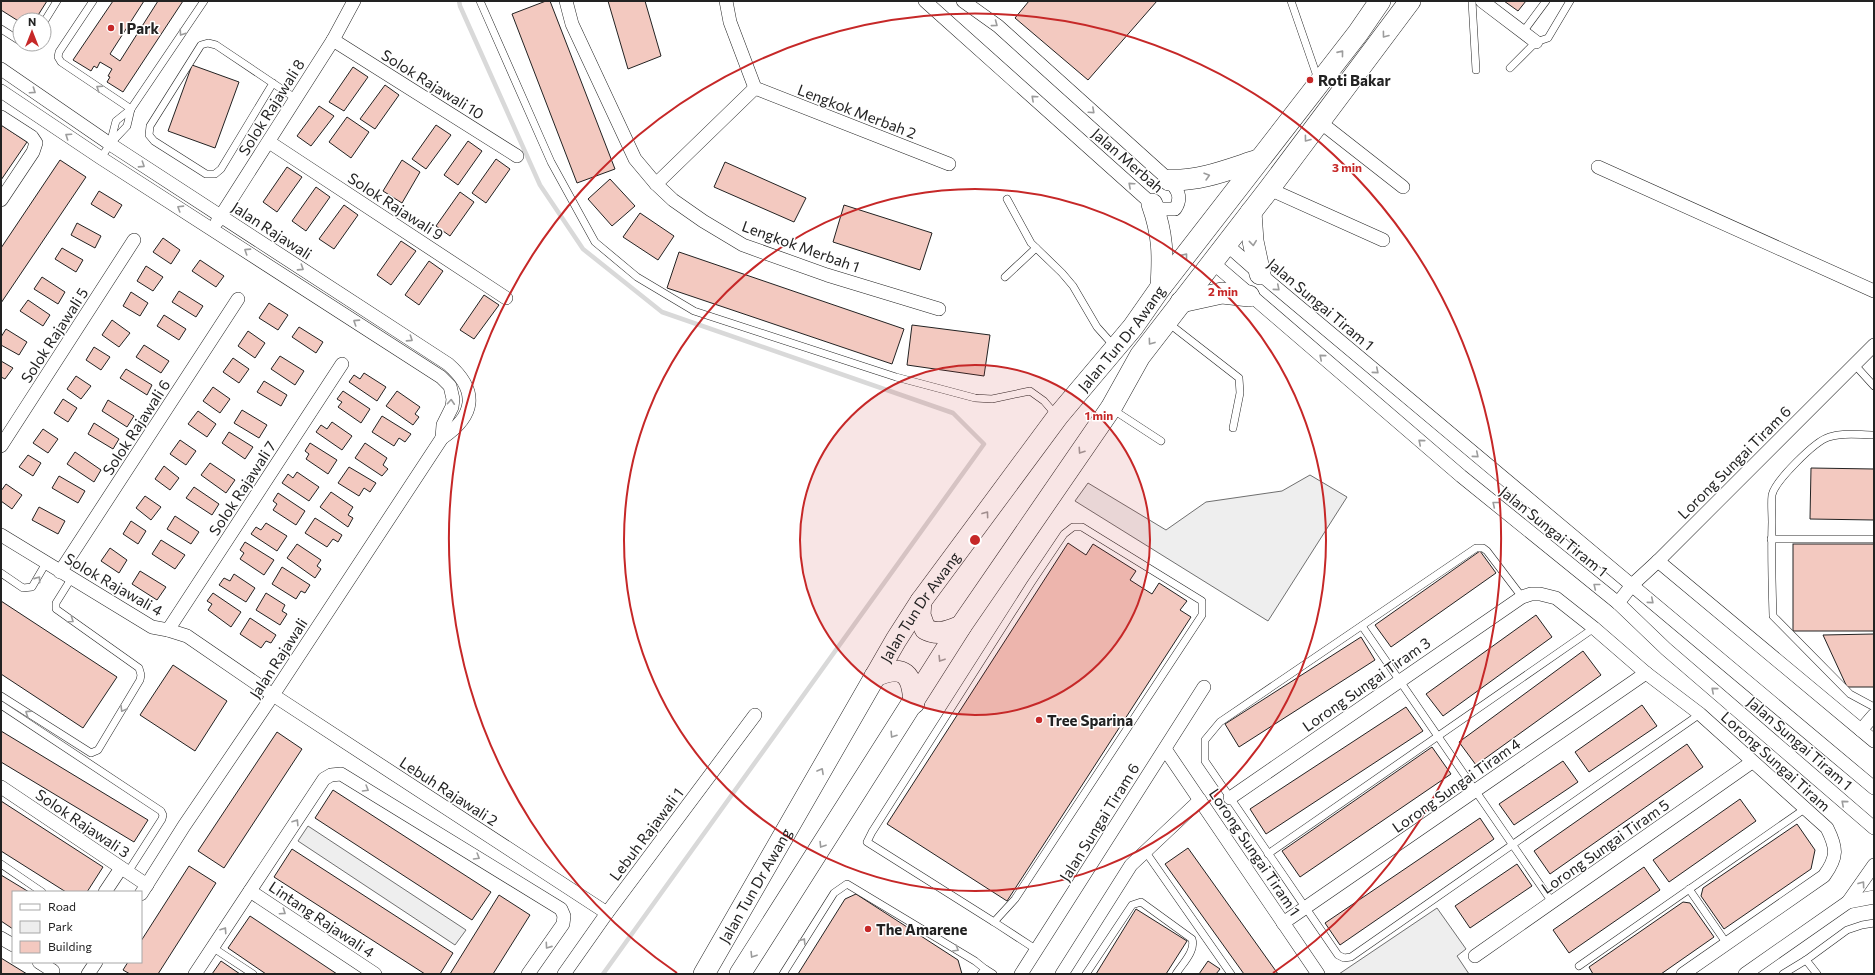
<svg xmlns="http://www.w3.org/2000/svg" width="1875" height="975" viewBox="0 0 1875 975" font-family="Commissioner,sans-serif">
<rect width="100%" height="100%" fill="#fff"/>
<g fill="#eee" stroke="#6f6f6f">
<path d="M1310 475 1347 497 1268 621 1075 501 1088 483 1166 530 1206 502 1282 491Z"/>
<path d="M308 826 466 930 455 945 298 841Z"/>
<path d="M1437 908 1466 949 1457 956 1469 974H1339Z"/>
</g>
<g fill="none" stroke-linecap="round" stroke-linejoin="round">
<path stroke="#d9d9d9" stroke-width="4.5" d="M459 1 460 6 540 185 583 249 662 312 953 413 984 444 603 974"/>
</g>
<g fill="#f3c9c0" stroke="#222">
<path d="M1 1H47L35 20H20V22L1 10Z"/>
<path d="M113 1H144L110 54 120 61 158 1H183L123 92 107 82 110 77 108 76 112 69 100 62 97 68 94 66 91 71 73 60Z"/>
<path d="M546 1H550L615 169 577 183 512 14Z"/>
<path d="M608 1H645L661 56 628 69Z"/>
<path d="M1029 1H1157L1088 80 1015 18Z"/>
<path d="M1504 1H1526L1518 11Z"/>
<path d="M192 65 239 82 215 148 168 131Z"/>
<path d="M353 67 368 77 344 111 329 102Z"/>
<path d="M385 85 399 95 375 129 360 119Z"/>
<path d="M319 106 334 116 311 146 297 136Z"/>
<path d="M347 117 369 132 351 158 329 142Z"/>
<path d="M1 125 27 142 1 180Z"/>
<path d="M436 125 451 135 426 169 412 159Z"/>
<path d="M468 141 482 151 458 185 444 175Z"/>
<path d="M496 159 510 169 486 203 472 193Z"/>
<path d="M60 160 86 177 1 303V248Z"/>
<path d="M402 160 420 172 402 203 383 191Z"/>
<path d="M725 162 806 198 794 222 714 187Z"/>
<path d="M287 167 302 177 277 212 263 202Z"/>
<path d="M610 179 635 206 612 226 588 199Z"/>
<path d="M316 187 330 197 306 231 292 221Z"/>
<path d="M99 191 122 205 114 218 91 204Z"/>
<path d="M460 192 474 202 450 236 436 226Z"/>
<path d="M344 205 358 215 334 249 319 239Z"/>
<path d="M844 205 932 233 920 270 833 242Z"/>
<path d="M640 213 674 236 658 260 623 237Z"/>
<path d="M77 223 101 236 95 248 71 235Z"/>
<path d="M163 238 180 250 171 264 153 252Z"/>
<path d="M401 241 416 251 391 285 377 275Z"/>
<path d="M62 248 83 260 76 272 55 259Z"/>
<path d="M679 252 904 329 892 364 667 288Z"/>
<path d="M200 260 224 276 216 287 192 271Z"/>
<path d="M429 261 443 271 419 305 405 295Z"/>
<path d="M146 266 163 277 153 291 137 281Z"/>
<path d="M42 277 65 292 58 304 34 289Z"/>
<path d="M179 291 203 306 196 317 172 302Z"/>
<path d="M131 292 148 303 140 316 123 306Z"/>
<path d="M484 295 499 305 474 339 460 330Z"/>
<path d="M28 300 50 315 43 326 20 311Z"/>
<path d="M269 303 288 315 278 330 259 318Z"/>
<path d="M164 315 186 329 179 340 157 326Z"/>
<path d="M112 320 130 333 119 347 102 335Z"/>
<path d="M912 325 990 335 984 376 907 365Z"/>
<path d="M299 327 323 342 316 353 292 337Z"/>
<path d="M6 329 27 342 19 355 1 345V337Z"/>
<path d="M248 331 265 343 255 358 238 346Z"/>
<path d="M144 345 169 361 161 373 136 357Z"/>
<path d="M94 347 110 357 101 370 86 360Z"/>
<path d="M280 356 304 371 295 385 271 369Z"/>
<path d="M233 358 249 369 239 383 223 372Z"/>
<path d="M1 361 13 368 5 379 1 377Z"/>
<path d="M126 369 152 385 147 395 120 378Z"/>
<path d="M364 373 386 387 377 401 349 382 354 375 360 379Z"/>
<path d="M76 376 91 386 81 399 67 389Z"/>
<path d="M264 381 287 395 281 406 257 392Z"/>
<path d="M213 387 230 399 220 413 203 401Z"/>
<path d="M343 391 370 409 361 423 338 407 342 402 337 399Z"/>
<path d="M397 391 420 407 415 414 419 417 413 425 386 406Z"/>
<path d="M63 399 77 408 68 422 54 413Z"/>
<path d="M108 400 134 416 127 427 102 411Z"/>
<path d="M242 410 267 425 259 438 234 423Z"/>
<path d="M198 411 216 424 207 437 188 424Z"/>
<path d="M382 416 411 434 405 442 399 438 394 446 372 432Z"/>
<path d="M332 422 352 436 342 450 316 432 321 425 327 429Z"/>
<path d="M94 423 119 439 113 449 88 434Z"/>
<path d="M43 429 58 439 48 453 33 443Z"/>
<path d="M229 432 253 447 245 459 222 443Z"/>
<path d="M180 440 196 451 186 465 170 454Z"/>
<path d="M310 443 337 460 328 474 306 459 309 454 305 451Z"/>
<path d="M365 443 387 458 383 465 388 469 382 476 355 458Z"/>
<path d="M75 452 101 470 94 482 67 464Z"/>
<path d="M28 455 41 463 33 476 19 467Z"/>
<path d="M210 463 235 480 226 493 201 475Z"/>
<path d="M164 466 179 478 170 490 155 479Z"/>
<path d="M349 467 376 483 370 492 364 488 359 496 338 483Z"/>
<path d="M1811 468 1874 469V520L1810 519Z"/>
<path d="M297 472 319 487 309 501 282 483 288 474 293 478Z"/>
<path d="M59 476 85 491 78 503 52 488Z"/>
<path d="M6 484 22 495 12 509 1 501V491Z"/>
<path d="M194 487 219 504 212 515 186 498Z"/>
<path d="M331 492 353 507 348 515 353 518 348 527 320 507Z"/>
<path d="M278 493 305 511 296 525 273 510 277 504 273 501Z"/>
<path d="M145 496 161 507 151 520 136 508Z"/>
<path d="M39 507 65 521 58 534 32 520Z"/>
<path d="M175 516 199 532 191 544 167 529Z"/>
<path d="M315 518 342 535 338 542 333 539 327 547 305 533Z"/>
<path d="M131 521 146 531 138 544 123 534Z"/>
<path d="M266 523 287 536 277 551 251 534 256 527 261 530Z"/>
<path d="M161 540 185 555 175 569 152 554Z"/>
<path d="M245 542 274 560 264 575 240 559 244 553 240 550Z"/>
<path d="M1068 543 1086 555 1093 544 1136 571 1130 580 1152 594 1159 583 1187 601 1180 610 1191 617 1007 901 887 824Z"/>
<path d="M297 544 321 560 317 566 321 569 315 578 287 558Z"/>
<rect x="1793" y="544" width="81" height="87"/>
<path d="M110 548 127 560 119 573 101 561Z"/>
<path d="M1480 551 1496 573 1391 647 1375 625Z"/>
<path d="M282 567 310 585 305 593 301 591 296 599 272 584Z"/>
<path d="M140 571 166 587 157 600 132 584Z"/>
<path d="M234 574 255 588 246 602 219 585 224 578 230 581Z"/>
<path d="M213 593 241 612 231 627 208 610 212 604 207 601Z"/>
<path d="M266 593 285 605 282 611 287 614 280 625 256 610Z"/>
<path d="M1 601 117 677 83 728 1 674Z"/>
<path d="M1536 615 1552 637 1443 716 1426 694Z"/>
<path d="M250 618 276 635 271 643 266 641 261 648 240 634Z"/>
<path d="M1874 634V687H1847L1823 635Z"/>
<path d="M1361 637 1375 660 1239 747 1225 724Z"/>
<path d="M1583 651 1601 675 1476 765 1459 742Z"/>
<path d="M173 665 227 701 195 751 140 715Z"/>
<path d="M1642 705 1657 726 1589 772 1575 752Z"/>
<path d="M1406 707 1423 731 1266 834 1250 809Z"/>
<path d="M1 731 148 820 134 842 1 762Z"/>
<path d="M277 732 302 749 224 868 198 851Z"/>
<path d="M1687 744 1703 767 1550 874 1534 851Z"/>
<path d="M1432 747 1451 774 1300 877 1282 851Z"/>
<path d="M1563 761 1578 782 1514 825 1499 804Z"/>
<path d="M333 790 491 892 472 920 315 818Z"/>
<path d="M1740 799 1756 821 1669 882 1653 860Z"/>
<path d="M1 801 103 867 87 892H66L1 851Z"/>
<path d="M1480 818 1494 839 1340 945 1325 923Z"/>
<path d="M1797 824 1815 850 1811 869 1724 929 1701 896 1703 888Z"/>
<path d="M1188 848 1278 974H1244L1165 864Z"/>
<path d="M292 849 453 953 440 974H425L274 877Z"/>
<path d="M1517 864 1532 886 1470 928 1455 906Z"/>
<path d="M189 866 216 883 158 974H130L123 970 128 962H141V941Z"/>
<path d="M1644 867 1660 890 1569 953 1553 930Z"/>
<path d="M1 875 29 892H13V929L1 921Z"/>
<path d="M856 894 958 960 962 974H798L845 899Z"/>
<path d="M499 895 530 915 493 974H450Z"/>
<path d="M1683 902 1690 903 1714 937 1661 974H1593L1589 967Z"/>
<path d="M1136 909 1187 941 1166 974H1096Z"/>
<path d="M250 916 337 974H266L228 948Z"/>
<path d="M1 958 27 974H1Z"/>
<path d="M221 961 240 974H212Z"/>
<path d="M1208 961 1220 969 1216 974H1199Z"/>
</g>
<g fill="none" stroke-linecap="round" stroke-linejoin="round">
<g stroke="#222" stroke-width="8">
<g id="service">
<path d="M93 1 59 52 58 57 61 62 131 109"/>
<path d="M480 1 551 162 595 242 637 277 694 311 896 377 975 398 992 399 1030 391 1044 401 1056 415"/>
<path d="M1291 1 1318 79"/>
<path d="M1472 1 1476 70"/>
<path d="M44 22 57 1"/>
<path d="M1 29 20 41"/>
<path d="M1523 32 1546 1"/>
<path d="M1510 68 1536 42 1548 38 1570 1"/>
<path d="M273 83 221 169 215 174H206L154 141 149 135 150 126 201 45 208 43 216 45 295 98"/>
<path d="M110 144 116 121 131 109 204 1"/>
<path d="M101 158 110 144 127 126 131 109"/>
<path d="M1007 199 1031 243 1062 273 1073 286 1097 327 1114 346"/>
<path d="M1005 277 1036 248"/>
<path d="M1167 322 1239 378 1240 393 1233 428"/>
<path d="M1854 364 1874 386"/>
<path d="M1112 409 1161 441"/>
<path d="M1874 435C1859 435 1843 432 1829 437 1815 441 1775 481 1772 495 1771 503 1772 513 1772 522 1771 553 1772 585 1773 616L1850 694 1874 707"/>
<path d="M1073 527H1082L1202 601V615L1015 899 994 922 867 842 872 832 1031 583 1064 534Z"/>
<path d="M1771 539H1874"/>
<path d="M1 573 23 588 32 587 46 563"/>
<path d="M1522 597 1487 551 1483 548H1476L1220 722 1205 740V761L1338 955 1344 958 1351 957 1700 714"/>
<path d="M1362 626 1552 902"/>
<path d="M1 696 91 753 98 750 140 680 141 675 139 668 56 609V603L71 579"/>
<path d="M1 705 161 811 163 815 162 819 128 872"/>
<path d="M1145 851 1231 974"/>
<path d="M1268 854 1594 628"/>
<path d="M1 864 42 892"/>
<path d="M1689 889 1727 944"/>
<path d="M994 922 1037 950"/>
<path d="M212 947 253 974"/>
<path d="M1806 960 1817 974"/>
<path d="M1579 966 1806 808"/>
<path d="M985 969 993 974"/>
<path d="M783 974 834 893 847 884 975 961 985 969 981 974"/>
<path d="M1086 974 1132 905 1141 902 1192 939C1196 951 1182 964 1176 974"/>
<path d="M1783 974 1806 960 1847 930 1862 925 1874 923"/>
</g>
</g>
<g stroke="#222" stroke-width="14">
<g id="minor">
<path d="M566 1 572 24 635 159 656 184 673 200 703 221 743 245 827 275 939 309"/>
<path d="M726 1 730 22 755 88 949 164"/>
<path d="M925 1 1152 204 1161 209H1175C1183 197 1177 189 1169 180L998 26 963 1"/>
<path d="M1482 1 1536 42"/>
<path d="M333 40 517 156"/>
<path d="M1 69 110 144 448 364C479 391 475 416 442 438L273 695 184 826 141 894"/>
<path d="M1 91 101 158 441 377 450 386 453 399 452 407 443 425 442 438"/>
<path d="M1 117 32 137 36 143 33 152 1 200"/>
<path d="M1320 122 1403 187"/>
<path d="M269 142 506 298"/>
<path d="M1598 167 1874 291"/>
<path d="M656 184 755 88"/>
<path d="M1269 189 1383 240"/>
<path d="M217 222 333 40 354 1"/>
<path d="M1226 244 1260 274 1874 788"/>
<path d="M1212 262 1461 476 1618 603 1666 649 1874 828"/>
<path d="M1 446 134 240"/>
<path d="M1 535 152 627 168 630 187 636 273 695 607 913"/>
<path d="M1658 561 1874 741"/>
<path d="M60 572 238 299"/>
<path d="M1618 603 1632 585 1658 561 1874 345"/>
<path d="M168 630 342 364"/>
<path d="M1861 730 1874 715"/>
<path d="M1165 749 1318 974"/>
<path d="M1 787 147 885"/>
<path d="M1230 798 1522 597 1531 594H1540L1556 598 1594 628 1646 673 1700 714 1827 828C1837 848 1838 857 1824 876L1683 974"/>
<path d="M250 891 375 974"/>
<path d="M105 892 121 868"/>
<path d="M1848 902 1874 897"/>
<path d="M1283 923 1646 673"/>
<path d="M1 938 13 945"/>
<path d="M1475 956 1752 762"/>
<path d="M39 962 53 971"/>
<path d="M88 974 96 962"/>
<path d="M195 974 324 779 331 775 341 774 561 909 564 916 563 924 528 974"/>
<path d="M564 974 607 913 755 715"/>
<path d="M1021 974 1204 687"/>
<path d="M1062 974 1131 865 1200 800"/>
<path d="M1745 974 1848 902 1874 865"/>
</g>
</g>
<g stroke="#222" stroke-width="22">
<g id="primary">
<path d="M1169 180C1201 181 1227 170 1258 160"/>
<path d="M1152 204C1163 235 1163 254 1161 287"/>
<path d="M1251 212 1253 241 1260 274"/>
<path d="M1181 302 1222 293 1249 296"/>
<path d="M921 601 920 615 925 629C938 636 948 631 961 626"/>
<path d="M875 676C905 664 912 674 914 703"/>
<path id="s1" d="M704 974 896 640 921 601 1058 416 1133 327 1161 287 1358 33 1380 1"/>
<path d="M740 974 961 626 1111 408 1140 356 1269 189 1410 1"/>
</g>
</g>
<use href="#service" stroke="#fff" stroke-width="7"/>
<use href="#minor" stroke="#fff" stroke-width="13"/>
<use href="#primary" stroke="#fff" stroke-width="21"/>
</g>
<defs><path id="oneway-chevron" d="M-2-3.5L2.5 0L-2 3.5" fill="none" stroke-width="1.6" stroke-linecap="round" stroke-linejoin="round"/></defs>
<g stroke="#9c9c9c">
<use href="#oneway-chevron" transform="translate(995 24) rotate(37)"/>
<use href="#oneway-chevron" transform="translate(182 33) rotate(124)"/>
<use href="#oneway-chevron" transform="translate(1385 35) rotate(127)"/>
<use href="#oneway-chevron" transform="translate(1341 53) rotate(-51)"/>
<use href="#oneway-chevron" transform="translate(99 88) rotate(-146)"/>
<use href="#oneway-chevron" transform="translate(33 91) rotate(34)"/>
<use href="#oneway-chevron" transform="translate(1034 98) rotate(-138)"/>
<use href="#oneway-chevron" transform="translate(1092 111) rotate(42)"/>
<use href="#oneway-chevron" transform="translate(68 136) rotate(-146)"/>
<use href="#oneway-chevron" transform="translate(1307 139) rotate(127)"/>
<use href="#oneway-chevron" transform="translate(142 165) rotate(33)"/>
<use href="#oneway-chevron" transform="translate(1207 176) rotate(-16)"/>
<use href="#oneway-chevron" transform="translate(1131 185) rotate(-138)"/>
<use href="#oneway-chevron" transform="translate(180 208) rotate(-148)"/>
<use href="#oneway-chevron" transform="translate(1253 243) rotate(84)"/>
<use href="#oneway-chevron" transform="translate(247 251) rotate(-147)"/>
<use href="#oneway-chevron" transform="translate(1185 256) rotate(-51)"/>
<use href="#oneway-chevron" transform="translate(301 268) rotate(33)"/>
<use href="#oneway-chevron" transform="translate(1277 288) rotate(40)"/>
<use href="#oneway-chevron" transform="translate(356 322) rotate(-147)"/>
<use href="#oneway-chevron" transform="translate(410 339) rotate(33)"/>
<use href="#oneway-chevron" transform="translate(1151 342) rotate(126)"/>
<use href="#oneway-chevron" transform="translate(1322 357) rotate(-140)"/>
<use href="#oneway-chevron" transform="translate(1376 371) rotate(40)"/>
<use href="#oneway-chevron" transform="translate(451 402) rotate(-86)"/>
<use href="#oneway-chevron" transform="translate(1421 442) rotate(-140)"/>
<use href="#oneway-chevron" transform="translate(1081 451) rotate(124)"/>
<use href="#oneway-chevron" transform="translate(1476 455) rotate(40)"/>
<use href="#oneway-chevron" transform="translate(1495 504) rotate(-141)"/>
<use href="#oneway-chevron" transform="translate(986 514) rotate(-54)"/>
<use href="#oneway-chevron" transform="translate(38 579) rotate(-55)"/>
<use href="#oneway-chevron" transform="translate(1596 586) rotate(-141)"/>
<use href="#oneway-chevron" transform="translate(1651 601) rotate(40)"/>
<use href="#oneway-chevron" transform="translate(71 620) rotate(35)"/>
<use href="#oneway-chevron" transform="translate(941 659) rotate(122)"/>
<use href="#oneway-chevron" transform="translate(1714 690) rotate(-139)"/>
<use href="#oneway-chevron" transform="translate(123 709) rotate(121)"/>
<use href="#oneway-chevron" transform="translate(28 713) rotate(-147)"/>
<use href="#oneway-chevron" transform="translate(893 735) rotate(123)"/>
<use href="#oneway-chevron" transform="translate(821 771) rotate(-61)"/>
<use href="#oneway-chevron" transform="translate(366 789) rotate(31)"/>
<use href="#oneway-chevron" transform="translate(1844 803) rotate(-139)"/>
<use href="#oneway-chevron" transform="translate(296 822) rotate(-57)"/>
<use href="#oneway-chevron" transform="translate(822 845) rotate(122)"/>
<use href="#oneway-chevron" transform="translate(477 857) rotate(31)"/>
<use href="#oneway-chevron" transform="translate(1862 884) rotate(-54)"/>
<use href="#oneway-chevron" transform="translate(283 912) rotate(34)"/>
<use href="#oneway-chevron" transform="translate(224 930) rotate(-56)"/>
<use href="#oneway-chevron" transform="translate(803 941) rotate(-58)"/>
<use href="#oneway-chevron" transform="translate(548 946) rotate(125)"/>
<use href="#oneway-chevron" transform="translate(956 949) rotate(31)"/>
<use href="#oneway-chevron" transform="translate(753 955) rotate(122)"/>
</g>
<circle cx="975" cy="540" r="175" fill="#c62828" fill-opacity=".12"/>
<g fill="none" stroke="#c62828" stroke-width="2">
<circle cx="975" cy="540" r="175"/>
<circle cx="975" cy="540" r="351"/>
<path d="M677 973A526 526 0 1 1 1273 973"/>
</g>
<g fill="#c62828" stroke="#fff" stroke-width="1.5">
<circle cx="111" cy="28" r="4"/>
<circle cx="1310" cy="80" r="4"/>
<circle cx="1039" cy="720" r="4"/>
<circle cx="868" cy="929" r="4"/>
</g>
<g text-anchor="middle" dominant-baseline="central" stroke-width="3" stroke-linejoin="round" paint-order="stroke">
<g font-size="15" font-weight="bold" fill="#222" stroke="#fff" text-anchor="start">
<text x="119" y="28">I Park</text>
<text x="1318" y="80">Roti Bakar</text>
<text x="1047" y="720">Tree Sparina</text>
<text x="876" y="929">The Amarene</text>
</g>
<g font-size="15" fill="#222" stroke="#fff">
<text transform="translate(433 84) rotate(32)">Solok Rajawali 10</text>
<text transform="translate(271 107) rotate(-58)">Solok Rajawali 8</text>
<text transform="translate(857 111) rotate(21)">Lengkok Merbah 2</text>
<text transform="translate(1128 160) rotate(41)">Jalan Merbah</text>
<text transform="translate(396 206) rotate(33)">Solok Rajawali 9</text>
<text transform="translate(272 230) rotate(33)">Jalan Rajawali</text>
<text transform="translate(801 246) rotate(20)">Lengkok Merbah 1</text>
<text transform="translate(1321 304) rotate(40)">Jalan Sungai Tiram 1</text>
<text transform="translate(54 335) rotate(-57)">Solok Rajawali 5</text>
<text stroke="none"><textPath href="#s1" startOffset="762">Jalan Tun Dr Awang</textPath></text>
<text transform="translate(136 427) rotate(-57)">Solok Rajawali 6</text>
<text transform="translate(1734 462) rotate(-45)">Lorong Sungai Tiram 6</text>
<text transform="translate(242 488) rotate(-57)">Solok Rajawali 7</text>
<text transform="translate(1554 531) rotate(39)">Jalan Sungai Tiram 1</text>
<text transform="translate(114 584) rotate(30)">Solok Rajawali 4</text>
<text stroke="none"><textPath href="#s1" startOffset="426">Jalan Tun Dr Awang</textPath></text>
<text transform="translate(278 658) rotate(-57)">Jalan Rajawali</text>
<text transform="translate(1366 684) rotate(-35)">Lorong Sungai Tiram 3</text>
<text transform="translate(1800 743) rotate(41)">Jalan Sungai Tiram 1</text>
<text transform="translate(1776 761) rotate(42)">Lorong Sungai Tiram</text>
<text transform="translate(1456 785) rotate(-35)">Lorong Sungai Tiram 4</text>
<text transform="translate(449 791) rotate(33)">Lebuh Rajawali 2</text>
<text transform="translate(1099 822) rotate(-58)">Jalan Sungai Tiram 6</text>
<text transform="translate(83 823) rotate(34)">Solok Rajawali 3</text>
<text transform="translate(646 834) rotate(-53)">Lebuh Rajawali 1</text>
<text transform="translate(1605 846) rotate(-35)">Lorong Sungai Tiram 5</text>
<text transform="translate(1255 852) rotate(56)">Lorong Sungai Tiram 1</text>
<text stroke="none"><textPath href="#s1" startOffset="102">Jalan Tun Dr Awang</textPath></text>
<text transform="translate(322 919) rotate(34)">Lintang Rajawali 4</text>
</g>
</g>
<circle cx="975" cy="540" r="6" fill="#c62828" stroke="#fff" stroke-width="2"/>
<g font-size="12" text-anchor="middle" font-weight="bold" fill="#c62828" stroke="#fff" stroke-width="3" stroke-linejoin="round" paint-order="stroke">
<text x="1347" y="172">3 min</text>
<text x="1223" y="296">2 min</text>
<text x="1099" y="420">1 min</text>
</g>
<rect width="1875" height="975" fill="none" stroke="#222222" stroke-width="4"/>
<rect x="12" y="891" width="130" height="72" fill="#ffffff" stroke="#a7a7a7"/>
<rect x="20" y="904" width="20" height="6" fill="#ffffff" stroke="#a7a7a7"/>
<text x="48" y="911" font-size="12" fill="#222222">Road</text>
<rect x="20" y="921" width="20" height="12" fill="#eeeeee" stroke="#a7a7a7"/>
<text x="48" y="931" font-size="12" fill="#222222">Park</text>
<rect x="20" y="941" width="20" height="12" fill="#f3c9c0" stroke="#a7a7a7"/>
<text x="48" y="951" font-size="12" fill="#222222">Building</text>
<g transform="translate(32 32)"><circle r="19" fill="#ffffff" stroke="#a7a7a7"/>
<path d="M0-3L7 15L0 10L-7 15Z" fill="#c62828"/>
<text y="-6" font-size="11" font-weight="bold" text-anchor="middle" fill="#222222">N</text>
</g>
</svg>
